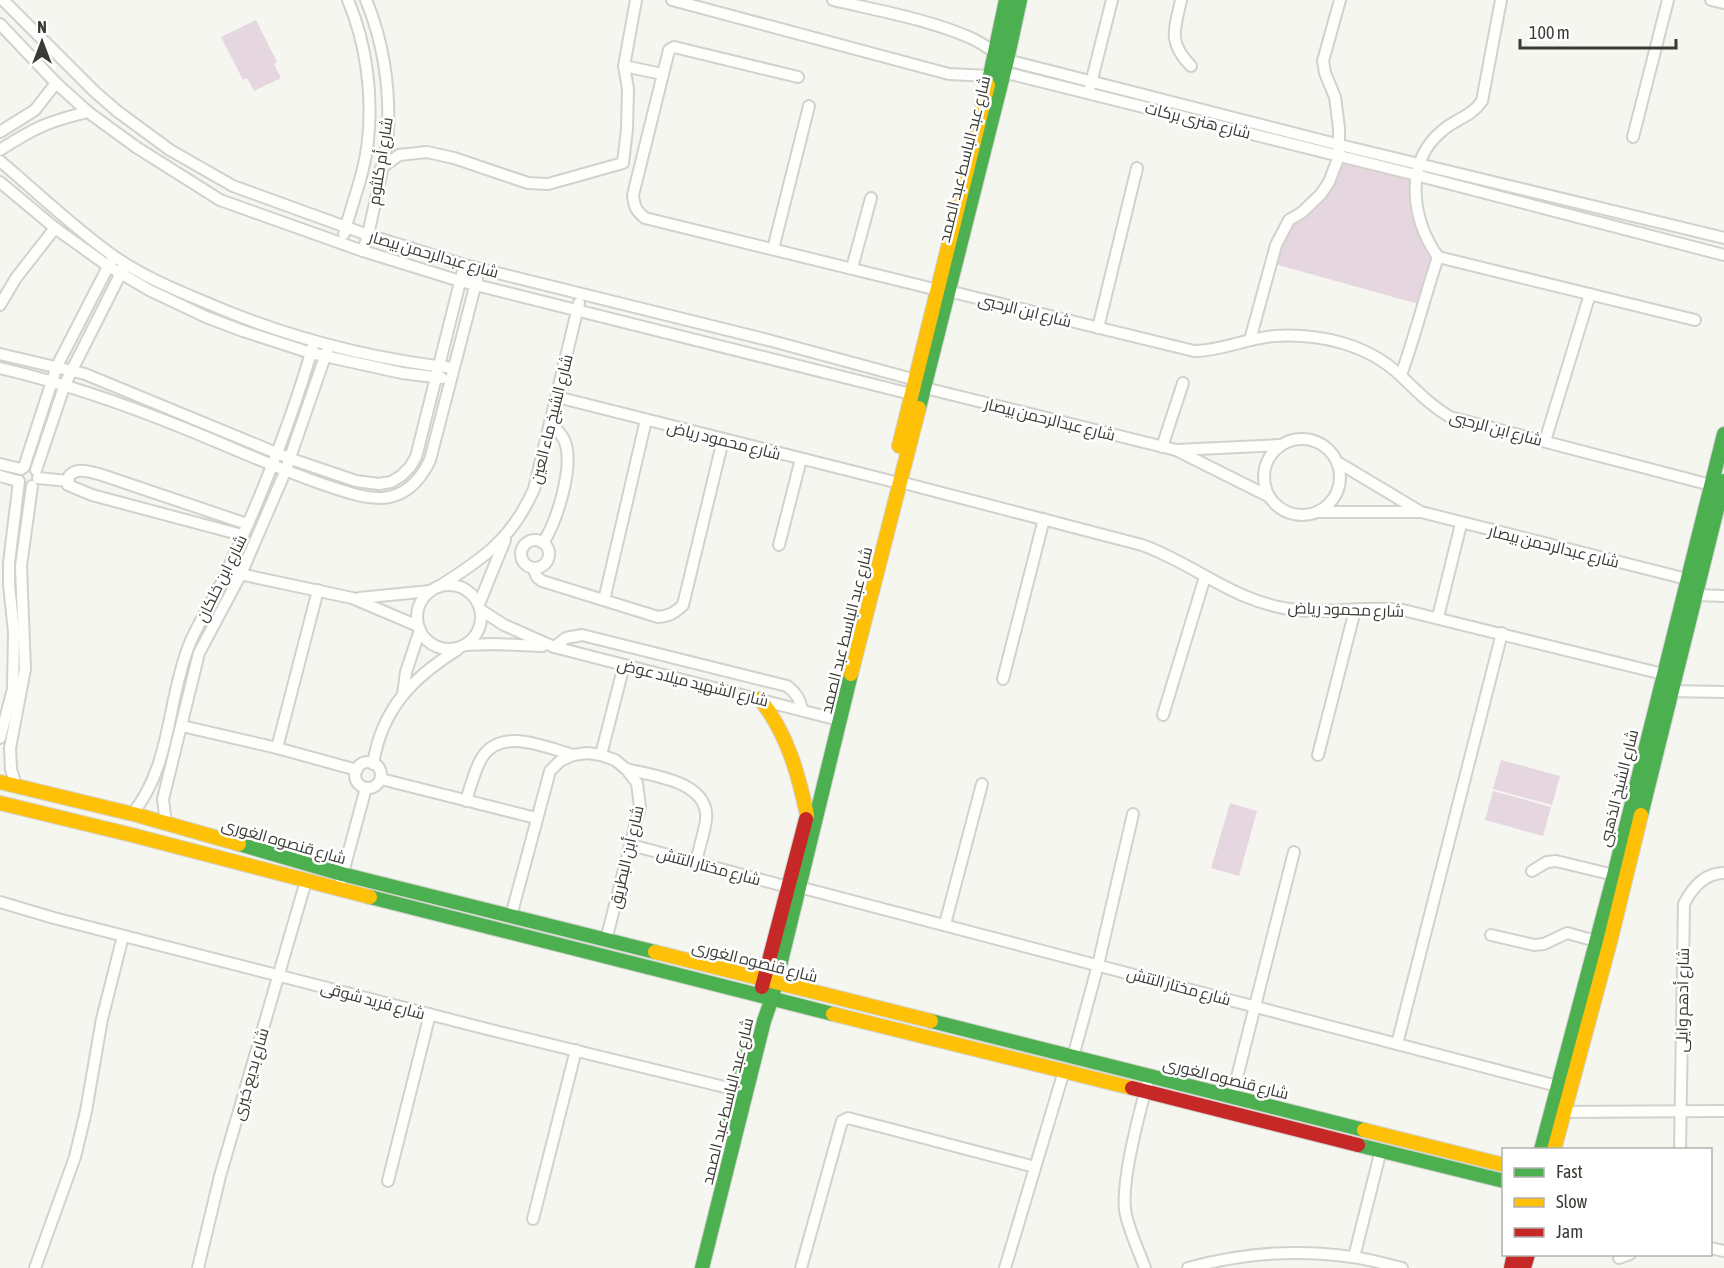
<svg xmlns="http://www.w3.org/2000/svg" width="1724" height="1268" viewBox="0 0 1724 1268" font-family="'Asap Condensed',Cairo,sans-serif">
<rect width="100%" height="100%" fill="#f6f6f0"/>
<g fill="#e6d6e0">
<path d="M256 20 277 62 274 64 281 78 254 91 247 78 243 80 221 37Z"/>
<path d="M1339 156 1416 175 1415 197 1438 257 1422 305 1271 263 1289 220 1312 204Z"/>
<path d="M1501 760 1560 776 1552 805 1493 789Z"/>
<path d="M1493 791 1551 807 1543 836 1485 820Z"/>
<path d="M1230 803 1257 811 1239 876 1211 868Z"/>
</g>
<g fill="none" stroke-linecap="round" stroke-linejoin="round">
<g stroke="#d2d2cd" stroke-width="14">
<g id="street">
<path d="M3 0 94 91 117 111 170 150 233 186 368 235 465 265 768 340 916 380 920 384"/>
<path d="M672 0 949 74 989 76 1003 72 1416 175 1724 255"/>
<path d="M833 0C879 11 928 19 971 38 984 44 995 53 1007 60L1340 145 1724 238"/>
<path d="M1181 0C1175 29 1167 42 1191 66"/>
<path d="M1711 0 1724 3"/>
<path d="M0 24 56 83 88 112 136 147 220 200 363 251 460 281 911 394 913 391 925 388 1176 450 1268 496"/>
<path d="M624 66 662 74"/>
<path d="M798 77 674 47 669 50 633 195C634 206 636 211 645 218L938 290"/>
<path d="M1090 87 1112 0"/>
<path d="M0 132 35 110 56 83"/>
<path d="M1633 137 1668 0"/>
<path d="M0 150C34 128 49 121 88 112"/>
<path d="M0 161C38 193 75 229 115 257 141 275 171 288 200 300 282 336 364 358 453 368"/>
<path d="M381 168 399 155 427 152 454 158 528 183 548 184 623 163 627 129 628 89 624 66 636 0"/>
<path d="M0 182 55 228 108 266 151 291 206 317 243 331 311 353 402 373 442 378"/>
<path d="M344 234C352 203 365 172 368 140 373 93 366 43 348 0"/>
<path d="M773 249 809 106"/>
<path d="M363 251 368 235C375 201 385 165 388 131 390 87 383 40 366 0"/>
<path d="M1438 257 1695 320"/>
<path d="M852 268 871 198"/>
<path d="M948 291 1194 351C1222 351 1247 338 1274 336 1319 333 1368 344 1401 376 1417 391 1431 406 1450 417L1711 485"/>
<path d="M0 305 16 278 55 228"/>
<path d="M1098 328 1137 168"/>
<path d="M1250 340 1276 245 1289 220 1301 213 1321 194 1329 182 1339 156V128L1335 97 1325 73 1323 61 1340 0"/>
<path d="M0 354 85 374 291 459 356 481 379 484 391 482 401 476 410 467 416 457 462 274"/>
<path d="M0 368C64 383 125 404 186 429 233 448 278 469 325 485 344 491 363 499 383 498 406 496 421 479 430 460L477 279"/>
<path d="M1401 375C1415 336 1425 296 1438 257 1412 220 1403 163 1442 131 1455 119 1471 117 1482 101L1501 0"/>
<path d="M557 397 891 481"/>
<circle cx="1302" cy="477" r="38"/>
<path d="M1545 441 1590 294"/>
<path d="M1162 447 1183 383"/>
<path d="M1176 450 1280 445"/>
<path d="M1339 463 1421 512 1687 579"/>
<path d="M0 464 21 469"/>
<path d="M24 467 57 366 111 261"/>
<path d="M36 470 65 384 124 267"/>
<path d="M0 476 18 481"/>
<path d="M38 478 68 481"/>
<path d="M900 482 1142 545C1195 564 1231 600 1289 609 1327 615 1365 605 1403 610L1663 674"/>
<path d="M1319 512H1420"/>
<path d="M242 535 92 495 68 485 69 476C77 467 89 472 99 474L247 524"/>
<circle cx="535" cy="554" r="14"/>
<path d="M543 543C557 521 574 467 565 442 562 434 557 429 550 424"/>
<path d="M779 545 801 459"/>
<path d="M533 568 537 577 542 581 658 617C669 616 675 613 683 605L723 440"/>
<path d="M235 573 352 598 418 626"/>
<circle cx="449" cy="617" r="32"/>
<path d="M438 587C483 559 512 539 534 489L579 303"/>
<path d="M1696 595 1724 596"/>
<path d="M359 598 430 591"/>
<path d="M604 600 646 420"/>
<path d="M479 604 505 540"/>
<path d="M481 610 504 625 554 647 831 718"/>
<path d="M1438 617 1461 524"/>
<path d="M465 645 494 644 542 646"/>
<path d="M554 647 566 638 582 635 787 686C796 693 800 699 802 710"/>
<path d="M1003 679 1044 519"/>
<path d="M1667 691 1724 692"/>
<path d="M403 695 406 672 420 630"/>
<path d="M1163 715 1205 577"/>
<path d="M182 726 277 748 357 770"/>
<path d="M0 738 13 689 14 632 9 585V563L19 481"/>
<path d="M277 748 318 590"/>
<path d="M601 755 624 665"/>
<path d="M1318 755 1355 610"/>
<circle cx="368" cy="775" r="13"/>
<path d="M373 764C382 709 412 678 457 650"/>
<path d="M626 769C653 776 710 781 706 820 704 834 699 848 696 862"/>
<path d="M381 779 536 818"/>
<path d="M16 786 11 769 10 748 25 669 21 566 32 486"/>
<path d="M466 801C470 788 474 773 480 761 498 725 545 747 573 755"/>
<path d="M132 814C171 767 167 703 188 648 198 621 216 598 227 571 261 497 292 421 314 342"/>
<path d="M166 824 163 799 199 653 241 574 285 472 329 345"/>
<path d="M631 845 788 887"/>
<path d="M1532 871 1547 862 1556 861 1614 875"/>
<path d="M341 880 366 788"/>
<path d="M799 887 1557 1086"/>
<path d="M0 902 54 918 491 1030 741 1091"/>
<path d="M511 916 550 771 560 761 573 755 587 753 601 755 615 760 626 769 637 783 640 807 606 940"/>
<path d="M945 924 982 784"/>
<path d="M1491 935 1534 945 1544 944 1567 933 1596 941"/>
<path d="M1397 1044 1502 633"/>
<path d="M1073 1057 1098 965 1133 814"/>
<path d="M1232 1097 1294 852"/>
<path d="M1558 1112 1724 1111"/>
<path d="M1680 1150 1684 904C1692 888 1704 873 1724 873"/>
<path d="M388 1181 430 1014"/>
<path d="M533 1219 576 1050"/>
<path d="M1710 1248 1724 1251"/>
<path d="M1354 1257 1381 1150"/>
<path d="M1619 1258 1630 1254"/>
<path d="M35 1268 75 1157 86 1111 102 1019 123 936"/>
<path d="M198 1268 220 1176 306 881"/>
<path d="M801 1268 842 1121 848 1118 1035 1167"/>
<path d="M1005 1268 1064 1071"/>
<path d="M1145 1268C1139 1251 1130 1233 1126 1215 1119 1188 1139 1114 1147 1085"/>
<path d="M1188 1268C1242 1253 1298 1249 1352 1257 1369 1259 1385 1264 1402 1268"/>
</g>
</g>
<g stroke="#d2d2cd" stroke-width="16">
<g id="fast">
<path d="M988 85 1006 0"/>
<path d="M919 408 1007 60 1020 0"/>
<path d="M1641 815 1724 481"/>
<path d="M239 844 342 874 655 952"/>
<path d="M370 897 833 1014"/>
<path d="M931 1021 1364 1130"/>
<path d="M729 1121 747 1048"/>
<path d="M1358 1145 1504 1181"/>
<path d="M1541 1150 1614 875 1724 434"/>
<path d="M702 1268 764 1021 772 998 851 674"/>
</g>
</g>
<g stroke="#d2d2cd" stroke-width="16">
<g id="slow">
<path d="M899 446 988 85"/>
<path d="M851 674 919 408"/>
<path d="M760 699C787 734 798 772 807 815"/>
<path d="M0 782 137 815 239 844"/>
<path d="M0 803 132 835 370 897"/>
<path d="M655 952 931 1021"/>
<path d="M833 1014 1132 1088"/>
<path d="M1364 1130 1504 1165"/>
<path d="M1554 1150 1610 942 1641 815"/>
</g>
</g>
<g stroke="#d2d2cd" stroke-width="16">
<g id="jam">
<path d="M762 987 806 819"/>
<path d="M1132 1088 1358 1145"/>
<path d="M1511 1268 1514 1254"/>
<path d="M1524 1268 1528 1254"/>
</g>
</g>
<use href="#street" stroke="#fefefd" stroke-width="10"/>
<use href="#fast" stroke="#4caf50" stroke-width="14"/>
<use href="#slow" stroke="#ffc107" stroke-width="14"/>
<use href="#jam" stroke="#c62828" stroke-width="14"/>
</g>
<g text-anchor="middle" dominant-baseline="central" stroke-width="5" stroke-linejoin="round" paint-order="stroke">
<g font-size="16" fill="#3b3b36" stroke="#fff">
<text transform="translate(1198 120) rotate(14)">شارع هنرى بركات</text>
<text transform="translate(964 159) rotate(-76)">شارع عبد الباسط عبد الصمد</text>
<text transform="translate(380 161) rotate(-81)">شارع أم كلثوم</text>
<text transform="translate(434 254) rotate(16)">شارع عبدالرحمن بيصار</text>
<text transform="translate(1025 310) rotate(14)">شارع ابن الرحبى</text>
<text transform="translate(551 419) rotate(-76)">شارع الشيخ ماء العين</text>
<text transform="translate(1050 419) rotate(14)">شارع عبدالرحمن بيصار</text>
<text transform="translate(1496 428) rotate(15)">شارع ابن الرحبى</text>
<text transform="translate(724 440) rotate(14)">شارع محمود رياض</text>
<text transform="translate(1554 546) rotate(14)">شارع عبدالرحمن بيصار</text>
<text transform="translate(221 578) rotate(-64)">شارع ابن خلكان</text>
<text transform="translate(1346 609) rotate(2)">شارع محمود رياض</text>
<text transform="translate(846 630) rotate(-76)">شارع عبد الباسط عبد الصمد</text>
<text transform="translate(693 682) rotate(14)">شارع الشهيد ميلاد عوض</text>
<text transform="translate(1618 788) rotate(-76)">شارع الشيخ الذهبى</text>
<text transform="translate(284 841) rotate(16)">شارع قنصوه الغورى</text>
<text transform="translate(626 857) rotate(-77)">شارع أبن البطريق</text>
<text transform="translate(709 866) rotate(15)">شارع مختار التتش</text>
<text transform="translate(755 961) rotate(14)">شارع قنصوه الغورى</text>
<text transform="translate(1179 986) rotate(15)">شارع مختار التتش</text>
<text transform="translate(373 1000) rotate(15)">شارع فريد شوقى</text>
<text transform="translate(1682 1000) rotate(-89)">شارع أدهم وايلى</text>
<text transform="translate(250 1074) rotate(-74)">شارع بديع خيرى</text>
<text transform="translate(1226 1078) rotate(14)">شارع قنصوه الغورى</text>
<text transform="translate(727 1101) rotate(-76)">شارع عبد الباسط عبد الصمد</text>
</g>
</g>
<rect x="1502" y="1148" width="210" height="108" fill="#ffffff" stroke="#b1b1af" stroke-width="1.5"/>
<rect x="1514" y="1168" width="30" height="9" fill="#4caf50" stroke="#b1b1af" stroke-width="1.5"/>
<text x="1556" y="1178" font-size="18" fill="#3b3b36">Fast</text>
<rect x="1514" y="1198" width="30" height="9" fill="#ffc107" stroke="#b1b1af" stroke-width="1.5"/>
<text x="1556" y="1208" font-size="18" fill="#3b3b36">Slow</text>
<rect x="1514" y="1228" width="30" height="9" fill="#c62828" stroke="#b1b1af" stroke-width="1.5"/>
<text x="1556" y="1238" font-size="18" fill="#3b3b36">Jam</text>
<g transform="translate(42 42)" stroke="#ffffff" stroke-width="4.5" paint-order="stroke">
<path d="M0-4.5L10 22L0 15L-10 22Z" fill="#3b3b36"/>
<text y="-9" font-size="16" font-weight="bold" text-anchor="middle" fill="#3b3b36">N</text>
</g>
<path d="M1520 39v9h156v-9" fill="none" stroke="#3b3b36" stroke-width="3"/>
<text x="1529" y="39" font-size="18" fill="#3b3b36" stroke="#ffffff" stroke-width="4.5" paint-order="stroke">100 m</text>
</svg>
